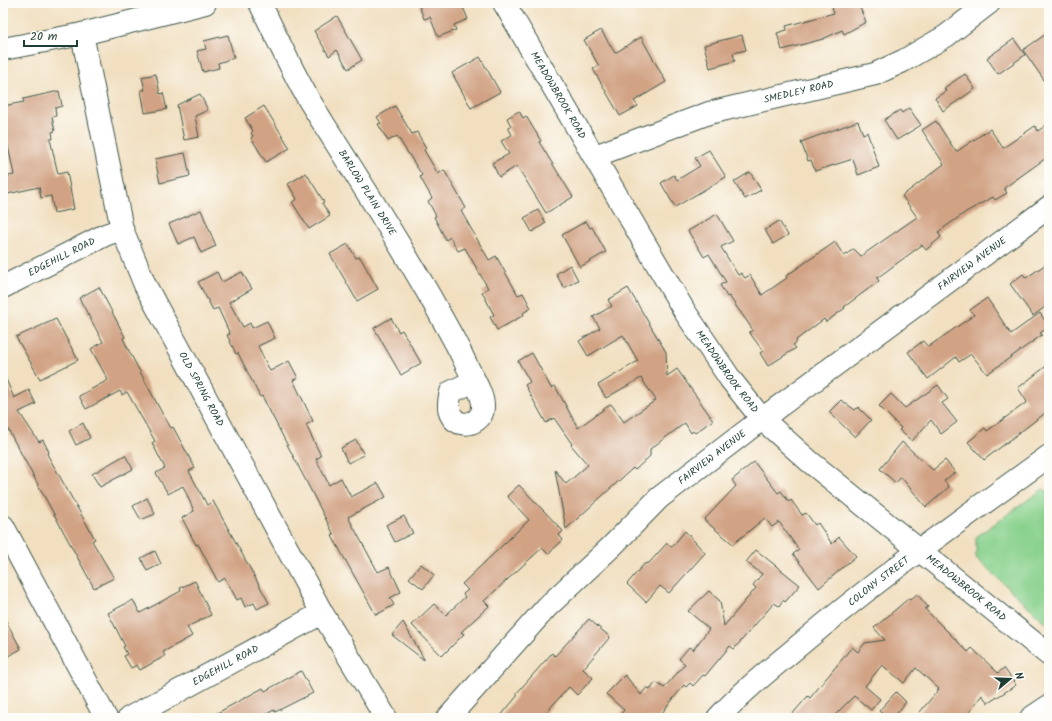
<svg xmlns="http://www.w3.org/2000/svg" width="1052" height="721" viewBox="0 0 1052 721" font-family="Kalam,sans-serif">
<rect width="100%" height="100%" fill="#fdfcf7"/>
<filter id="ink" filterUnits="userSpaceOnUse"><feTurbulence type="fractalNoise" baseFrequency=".025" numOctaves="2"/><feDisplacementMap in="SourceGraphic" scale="8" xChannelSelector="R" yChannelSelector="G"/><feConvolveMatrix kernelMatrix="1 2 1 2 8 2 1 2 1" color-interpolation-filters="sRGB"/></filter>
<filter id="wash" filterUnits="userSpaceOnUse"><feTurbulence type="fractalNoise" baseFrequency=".012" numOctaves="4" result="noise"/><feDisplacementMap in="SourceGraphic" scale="16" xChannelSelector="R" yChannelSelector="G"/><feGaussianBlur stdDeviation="0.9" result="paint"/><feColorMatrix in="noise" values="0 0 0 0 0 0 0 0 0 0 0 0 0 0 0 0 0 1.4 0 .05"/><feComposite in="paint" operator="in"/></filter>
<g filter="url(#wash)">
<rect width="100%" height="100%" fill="#f1dfc0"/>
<path fill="#89d18d" stroke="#548760" d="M1043 489 1049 492V621L1046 623 976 558V537Z"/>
<g id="blocks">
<g fill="#d1a384">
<path d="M418 3H463L462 5 468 19 454 25 456 30 438 37 430 17 424 19Z"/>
<path d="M842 3H858L866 22 844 34 842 30 823 39 782 50 777 33 787 30 786 26 834 13 832 8Z"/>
<path d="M337 16 362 60 348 69 337 50 329 56 314 31Z"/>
<path d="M601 30 615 53 641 37 666 82 634 101 638 106 620 116 593 69 599 66 584 40Z"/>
<path d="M1049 32V87L1023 50Z"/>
<path d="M228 35 234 58 218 63 219 68 203 72 197 51 206 49 204 41Z"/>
<path d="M742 35 746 50 733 53 735 61 710 68 704 45Z"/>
<path d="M1014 39 1025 55 998 74 987 58Z"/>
<path d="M480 57 500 92 471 108 452 73Z"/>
<path d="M156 74 160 94 163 93 167 109 145 113 141 90H145L142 77Z"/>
<path d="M965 74 975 89 943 111 935 98 946 91 944 88Z"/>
<path d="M59 91 62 106 55 108 56 116 52 117 55 131 52 132 53 139H50L58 174 67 172 74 209 54 213 51 196 41 198 39 187 3 195V177L14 175 6 136 3 137V106L24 102 23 99Z"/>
<path d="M200 94 208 110 195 116 199 137 184 140 177 105Z"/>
<path d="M264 106 290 148 266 162 251 138 253 136 251 133 253 131 245 118Z"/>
<path d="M395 106 412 134 417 132 426 148 424 150 438 174 444 170 466 208 461 211 489 260 496 256 518 295 523 293 531 308 523 313 524 315 497 330 490 317 494 315 482 292 488 288 465 248 458 251 450 237 446 240 434 217 436 216 428 201 432 198 420 177 422 175 397 136 388 141 378 124 381 123 377 117Z"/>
<path d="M909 108 921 125 897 140 884 120 900 110 902 113Z"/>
<path d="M519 111 523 118 526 116 541 141 539 142 573 197 546 213 517 166 499 177 492 163 509 154 501 141 512 135 508 127 511 126 507 118Z"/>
<path d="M858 121 863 134 867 132 879 167 858 175 853 159 815 171 811 160 808 161 801 142Z"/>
<path d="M936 121 956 152 990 129 1003 148 1035 126 1038 131 1049 123V156L1004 188 1007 193 995 200 993 197 966 212 938 232 941 237 926 250 922 245 877 278 879 281 844 307 845 308 826 322 824 319 796 340 797 342 793 345 796 348 768 366 760 353 763 351 749 332 753 330 729 296 727 297 720 285 726 282 709 254 704 257 688 231 717 214 733 241 721 247 738 275 741 273 745 278 750 275 762 295 787 278 786 276 835 242 844 256 854 249 861 256 917 217 902 196 944 164 922 130Z"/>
<path d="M709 150 726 177 675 207 661 183 674 175 677 180 700 166 695 158Z"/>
<path d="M185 153 190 176 160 183 155 159Z"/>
<path d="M750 172 761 190 745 199 734 182Z"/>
<path d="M306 173 324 202 322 203 330 216 309 229 292 202 297 199 288 184Z"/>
<path d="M201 210 216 246 201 253 194 237 178 244 169 224Z"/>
<path d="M538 210 546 223 532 232 524 218Z"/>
<path d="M586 221 590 228 592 227 606 252 580 267 562 235Z"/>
<path d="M779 221 788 235 773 244 765 230Z"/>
<path d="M348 244 356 258 360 257 378 289 357 301 330 254Z"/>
<path d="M1049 262V304L1033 316 1010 284 1023 274 1026 278Z"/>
<path d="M570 265 578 280 564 288 556 274Z"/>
<path d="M217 272 222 282 242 272 252 289 229 302 243 327 250 323 252 328 267 321 275 338 258 346 270 371 289 361 298 378 293 380 313 421 306 425 321 456 316 459 329 485 341 478 351 497 378 483 386 497 348 517 378 572 389 567 401 592 390 598 394 605 376 615 332 536 334 535 262 396 260 397 238 353 236 354 227 335 230 334 218 308 213 310 198 282Z"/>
<path d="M99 287 125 337 123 338 129 351 162 413 171 428 173 427 195 468 189 471 207 505 213 501 269 603 257 609 254 603 245 607 241 598 237 600 225 578 218 582 198 544 196 545 182 518 194 511 183 486 168 494 156 473 165 468 152 443 155 441 127 392 122 395 120 391 86 409 79 396 108 380 91 349 103 342 79 298Z"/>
<path d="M628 288 666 352 667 376 677 369 713 420 695 433 693 431 691 433 685 423 650 449V456L635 470 633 468 566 529 555 470 566 484 588 465 571 445 572 444 554 418 546 423 525 385 530 382 518 361 532 353 551 388 555 386 578 428 611 404 624 422 656 400 641 378 606 398 598 385 638 361 623 335 588 356 579 341 600 328 593 317 612 306 608 300Z"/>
<path d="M987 298 1011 334 1040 313 1049 327 1040 333 1042 335 987 374 971 354 959 362 956 357 928 379 908 352 923 341 928 347 974 315 970 310Z"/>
<path d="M391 318 399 332 402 330 421 363 401 375 374 328Z"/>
<path d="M56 319 78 360 40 379 16 337Z"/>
<path d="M1049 364V410L984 460 968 442 985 428 987 431 1027 402 1018 388Z"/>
<path d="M3 372 14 398 29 390 36 404 19 412 39 442 43 440 49 452 47 454 95 539 92 541 114 578 94 588 3 420Z"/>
<path d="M938 385 948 399 942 403 957 422 941 434 931 420 912 441 899 430 901 428 879 406 891 394 905 408Z"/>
<path d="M841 400 855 410 858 407 871 420 855 437 829 412Z"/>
<path d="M83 423 90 438 76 445 69 431Z"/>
<path d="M356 440 364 455 348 463 341 448Z"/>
<path d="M902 442 933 470 945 460 955 472 944 481 949 487 926 507 901 477 896 483 880 469Z"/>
<path d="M125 455 133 469 100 487 92 474Z"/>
<path d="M754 462 778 493 781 491 789 502 791 500 802 515 806 513 815 525 818 523 832 544 839 537 856 556 819 588 793 554 799 550 779 522 772 527 765 518 733 544 704 520 736 486 732 480Z"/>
<path d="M519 485 563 531 559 535 563 540 548 554 542 548 484 601 489 606 461 632 464 634 442 656 412 625 434 604 446 615 465 597 463 594 468 590 462 584 529 520 507 496Z"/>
<path d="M147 498 155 514 141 520 133 506Z"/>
<path d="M404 516 413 533 395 542 386 525Z"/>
<path d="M685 531 705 553 669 593 660 586 646 602 627 584 644 564 649 563 667 543 672 547Z"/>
<path d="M756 550 800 585 785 602 783 600 779 606 774 603 734 649 730 646 705 676 703 675 693 686 690 683 686 687 684 685 658 718H618L624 710 606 694 625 675 641 695 647 687 650 690 656 682 664 688 685 664 679 659 689 647 693 650 709 629 688 611 709 591 720 601 724 626 756 588 753 585 762 574 746 562Z"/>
<path d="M155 551 161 564 147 571 141 558Z"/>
<path d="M421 564 434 575 423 589 409 578Z"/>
<path d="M195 581 211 615 187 627 192 636 163 652 165 656 140 670 137 665 131 668 124 656 127 654 123 647 125 646 108 613 133 600 140 613 181 591 180 588Z"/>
<path d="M917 594 928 607 925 609 968 652 972 648 998 673 1004 668 1016 685 988 703 982 695 965 718H915L939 689 916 668 904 683 882 665 865 686 880 699 871 710 854 696 832 718H789L808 696 810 698 852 647 858 652 865 643 885 640 874 628 909 598 910 600Z"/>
<path d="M3 615 21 649 3 659Z"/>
<path d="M589 619 610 637 583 669 593 678 577 695 569 687 541 718H499L518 695 516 694 552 653 555 656Z"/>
<path d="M403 622 424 659V660L392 635Z"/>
<path d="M301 671 313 693 275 712 274 710 259 718H208L263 688 265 691Z"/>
<path d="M896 692 906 702 893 718H887L879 711Z"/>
</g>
</g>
</g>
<g filter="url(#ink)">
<use href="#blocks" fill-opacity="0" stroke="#3e5549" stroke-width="1"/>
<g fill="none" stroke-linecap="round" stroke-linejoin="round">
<g stroke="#3e5549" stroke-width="24">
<g id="minor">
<path id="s1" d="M260 3C276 36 291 69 309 100 352 170 397 237 437 309 446 326 457 344 465 362 470 373 484 395 483 407 483 430 439 433 451 392L474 381"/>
<path id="s2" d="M504 3 685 312 731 380 762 419 809 461 1049 655"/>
<path id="s3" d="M82 34 122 229 145 285 322 613 386 718"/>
<path d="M3 49 82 34 205 3"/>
<path id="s4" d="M595 156 709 113 875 74 903 61 946 36 989 3"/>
<path id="s5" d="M3 287 105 235 122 229"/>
<path d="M3 526 106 718"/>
<path id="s6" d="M129 718 322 613"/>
<path id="s7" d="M448 718 547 607 612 546 659 498 762 419 1049 207"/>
<path id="s8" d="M718 718C744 690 773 667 802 643 881 576 965 517 1049 456"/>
<path d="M1031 718 1049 706"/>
</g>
</g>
<use href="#minor" stroke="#fff" stroke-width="22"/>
</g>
</g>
<g text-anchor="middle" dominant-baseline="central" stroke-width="3.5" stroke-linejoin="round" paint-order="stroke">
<g font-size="10" fill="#1f3d34" stroke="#fdfcf7">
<text stroke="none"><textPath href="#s4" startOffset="214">SMEDLEY ROAD</textPath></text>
<text stroke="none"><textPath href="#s2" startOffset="107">MEADOWBROOK ROAD</textPath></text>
<text stroke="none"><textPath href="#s1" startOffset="218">BARLOW PLAIN DRIVE</textPath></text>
<text stroke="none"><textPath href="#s5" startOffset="66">EDGEHILL ROAD</textPath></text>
<text stroke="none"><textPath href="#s7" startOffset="696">FAIRVIEW AVENUE</textPath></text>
<text stroke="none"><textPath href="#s2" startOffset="431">MEADOWBROOK ROAD</textPath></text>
<text stroke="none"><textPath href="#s3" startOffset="378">OLD SPRING ROAD</textPath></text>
<text stroke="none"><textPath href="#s7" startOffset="372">FAIRVIEW AVENUE</textPath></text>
<text stroke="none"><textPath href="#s8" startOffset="211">COLONY STREET</textPath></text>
<text stroke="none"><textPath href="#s2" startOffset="755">MEADOWBROOK ROAD</textPath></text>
<text stroke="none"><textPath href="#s6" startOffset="110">EDGEHILL ROAD</textPath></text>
</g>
</g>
<rect width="1052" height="721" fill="none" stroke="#fdfcf7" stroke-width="16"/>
<g transform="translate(1010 679) rotate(71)" stroke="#fdfcf7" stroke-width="3" paint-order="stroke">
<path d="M0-3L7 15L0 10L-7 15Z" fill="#1f3d34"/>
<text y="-6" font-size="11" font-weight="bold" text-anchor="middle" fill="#1f3d34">N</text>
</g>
<path d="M24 40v6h53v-6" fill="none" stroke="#1f3d34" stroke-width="2"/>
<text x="30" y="40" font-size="12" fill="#1f3d34" stroke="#fdfcf7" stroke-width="3" paint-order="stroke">20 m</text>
</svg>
